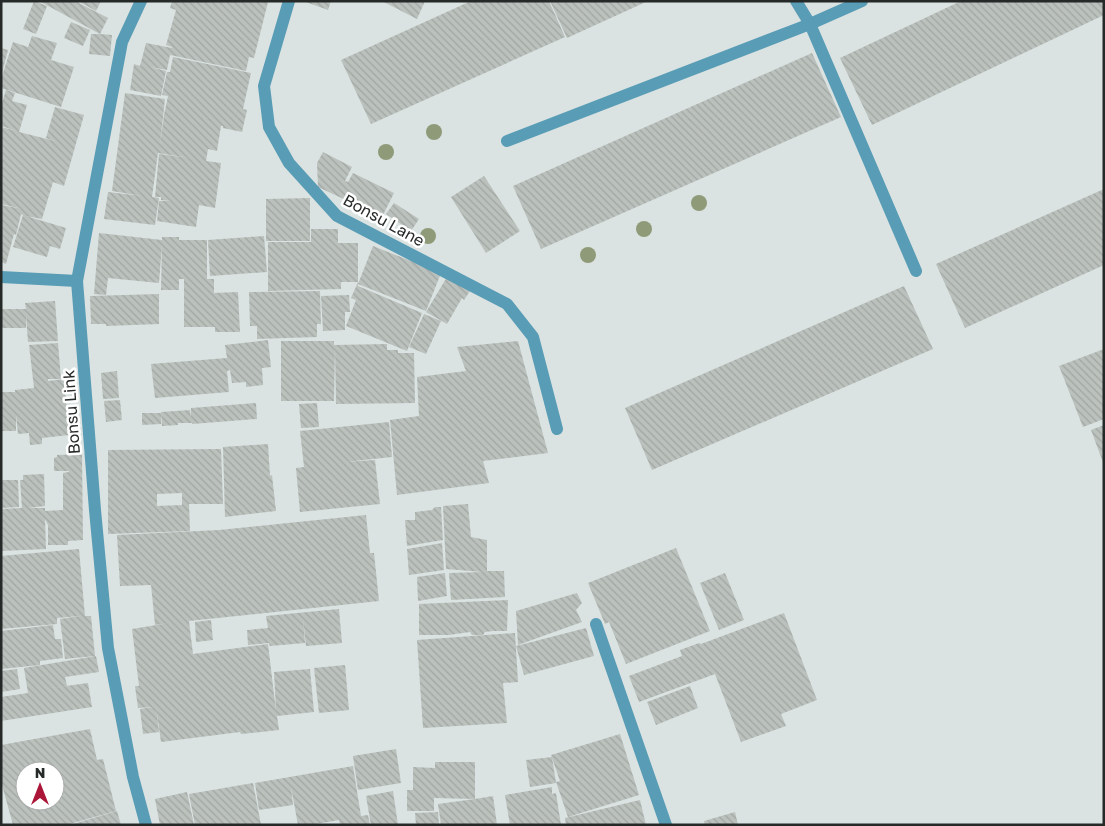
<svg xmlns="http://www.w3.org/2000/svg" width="1105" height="826" viewBox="0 0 1105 826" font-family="'Golos Text',sans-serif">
<defs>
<pattern id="building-back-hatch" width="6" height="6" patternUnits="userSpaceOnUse" patternTransform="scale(1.25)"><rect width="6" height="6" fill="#bbc1bd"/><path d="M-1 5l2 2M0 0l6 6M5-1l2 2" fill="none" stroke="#a1a6a2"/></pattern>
</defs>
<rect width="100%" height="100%" fill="#dae3e2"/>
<g fill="url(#building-back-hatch)" fill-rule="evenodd">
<path d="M34 1 47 6 36 34 23 29Z"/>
<path d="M39 1H75L108 18 100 34 112 35 110 56 89 54 91 34H100Z"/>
<path d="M78 1H101L96 11Z"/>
<path d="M172 1 268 2 254 58 249 57 246 71 170 55 167 70 150 67 166 71 161 96 130 90 134 64 140 66 146 43 172 48V47L166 45 176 10 170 8Z"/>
<path d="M303 1H331L328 10Z"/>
<path d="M382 1H425L417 19Z"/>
<path d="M471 1H549L565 37 371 124 341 60Z"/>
<path d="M550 1H648L567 38Z"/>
<path d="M961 1H1104V15L872 125 840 58Z"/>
<path d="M71 22 90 30 83 46 64 38Z"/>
<path d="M32 36 57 43 51 60 74 67 61 107 1 88V79L13 42 28 47Z"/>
<path d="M1 48 8 50 2 73H1Z"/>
<path d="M812 53 841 117 541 249 513 186Z"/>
<path d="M173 57 251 73 243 109 247 110 242 132 223 128V126H221L217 151 208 149 206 161 221 163 215 208 199 205 196 227 157 221 159 201H171L161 200V197H155L159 154 190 158 158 153 152 197 159 198 155 225 104 219 108 192 142 196 112 191 125 93 165 99 160 145 164 115 172 116 164 115 168 96 162 95 167 72H170Z"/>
<path d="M6 90 15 93 12 101 27 105 19 132 55 141 46 138 55 107 84 115 64 186 53 182 42 219 26 216 66 228 60 249 50 246 47 257 13 247 23 215 21 214 16 235 14 234 6 264 1 262V205L23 209 1 204V127L17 131 1 126V106Z"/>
<path d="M323 152 352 167 345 181 348 182 353 173 394 193 382 217 318 187 317 163Z"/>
<path d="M484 176 520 231 486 253 451 197Z"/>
<path d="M1104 189V265L965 328 936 264Z"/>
<path d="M310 198V241H266V199Z"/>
<path d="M394 203 419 219 411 231 386 214Z"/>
<path d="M311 229H338V243H358V282H341V289L268 291V242H311Z"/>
<path d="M99 233 162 240V237H179V240H207V279H214V293L238 292 240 332H215V327H184V279H179V290H161L162 245 159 283 108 278 106 295 94 294Z"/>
<path d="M264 236 267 272 210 276 208 240Z"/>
<path d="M373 246 441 273 426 311 358 284Z"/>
<path d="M447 277 470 291 464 300 462 298 447 324 426 312Z"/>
<path d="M358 282V286L422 313 407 351 346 326 356 300 351 298Z"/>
<path d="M904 286 933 349 652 470 625 408Z"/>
<path d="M320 291 321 324H317V337L257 339V326H250L249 292Z"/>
<path d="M159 294V324L106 326V324H91L90 296Z"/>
<path d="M349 295 350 312H345V330L323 331 321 296Z"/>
<path d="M55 301 58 341 28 342 26 315V328H1V309H26L25 303Z"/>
<path d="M424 314 441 321 426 354 409 347Z"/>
<path d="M268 340 271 367 262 368 263 385 246 387V382L232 383 230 370 227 371 229 392 155 398 151 364 227 358 225 345Z"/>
<path d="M281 341H334V345L387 344V350H398V353H414L415 403 336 404 335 348 334 401H281Z"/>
<path d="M518 341 548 453 483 461 489 483 397 495 390 420 419 416 417 377 466 371 457 347Z"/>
<path d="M58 343 61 379H48V381L64 379 69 435 42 438V444L30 445 29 433 18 434 16 415V431H1V392H15V390L34 388 29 345Z"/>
<path d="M1104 349V419L1083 427 1059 366Z"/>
<path d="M117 371 119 398 103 399 101 373Z"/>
<path d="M120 400 122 420 106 422 104 401Z"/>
<path d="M256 403 257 419 192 424V423H178V425L162 426 161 412 190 410 191 418V408Z"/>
<path d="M317 403 319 427 301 428 299 404Z"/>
<path d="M142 413H161V424L142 425Z"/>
<path d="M389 422 392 457 345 462 375 460 380 504 300 512 296 468 304 467 300 431Z"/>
<path d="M1104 425V465L1091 430Z"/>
<path d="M268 444 270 476 272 475 276 511 225 517 223 447Z"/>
<path d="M221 449 223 504H189L190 531 108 534V450ZM182 493V505L157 506V494Z"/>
<path d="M82 454 83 540 68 541V545H48V525L45 519 46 549 1 551V509L22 508 20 480H23V475L44 474 45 506 28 508H45V511L63 510V473L69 472V471H54V458L57 457V455Z"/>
<path d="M1 480H18L19 507 1 508Z"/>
<path d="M468 504 471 537 487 540V571H504L505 597 451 600 449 573 483 572 446 569 443 506Z"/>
<path d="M435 507H441L443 540 407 546 405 520H415V512L432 510Z"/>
<path d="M366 515 370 553H374L379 601 189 621 193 654 268 644 276 711 274 672 310 669 314 712 277 716 279 730 241 734 240 732 161 742 156 706 159 732 143 734 140 709 153 707 138 708 135 686H139L132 629 169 623 155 625 151 585 120 586 117 535 219 530Z"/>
<path d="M442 543 444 570 409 575 407 549Z"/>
<path d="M676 548 710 631 626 664 609 622 605 624 588 583Z"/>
<path d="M79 549 85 616H91L95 656 65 659 60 619 80 616 57 618V624L1 629V556Z"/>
<path d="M445 573 447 596 418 601 417 577Z"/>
<path d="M725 573 744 620 719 630 700 583Z"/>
<path d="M577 593 582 603 576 610 582 622 518 645 516 611Z"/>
<path d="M508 600 507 631H493L485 632 483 635H472L470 632 449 635H419V604Z"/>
<path d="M339 609 342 643 306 646 303 618 305 643 270 646 269 643 248 645 247 630 268 628 266 616Z"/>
<path d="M784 613 817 700 781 714 786 726 741 742 715 674 639 702 629 676 682 656 680 650 699 643 701 644Z"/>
<path d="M211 620 213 640 196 642 195 622Z"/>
<path d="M53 625 55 639H61L63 658 40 661V665L1 669V631Z"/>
<path d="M586 628 594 656 524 675 516 646Z"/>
<path d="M515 633 518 682 503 683 507 723 423 728 417 640Z"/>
<path d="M96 656 99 672 65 677 67 686 44 689 88 683 92 707 1 721V697L28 693 24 668Z"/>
<path d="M345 665 349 710 319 713 314 668Z"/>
<path d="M17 669 20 689 1 692V671Z"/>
<path d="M690 686 698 708 656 725 647 702Z"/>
<path d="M90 729 97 760 103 759 116 811 66 825H13L1 781V745ZM25 771H55V801H25Z"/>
<path d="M620 734 639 795 568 817 556 782 560 781 551 755Z"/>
<path d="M396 749 401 783 358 790 353 756Z"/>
<path d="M552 757 556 783 530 787 526 760Z"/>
<path d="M435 762H475V799L493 796 497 825H441L438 804 475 799 434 798V811H407V790H413V767L435 768Z"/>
<path d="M353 766 361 816 368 815 370 825H340L339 820 311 825H298L291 787 293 805 259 810 255 783Z"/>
<path d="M253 783 261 825H195L189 794Z"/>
<path d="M552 787V794L556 793 561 825H510L505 795Z"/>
<path d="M393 791 398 825H371L366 796Z"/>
<path d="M187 792 194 825H160L155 799Z"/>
<path d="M640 800 646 825H566L565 818Z"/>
<path d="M117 811 121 825H73V824Z"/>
<path d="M438 812 439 825H416L415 813Z"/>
<path d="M735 812 738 825H705L704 821Z"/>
</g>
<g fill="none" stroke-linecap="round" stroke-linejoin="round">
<g stroke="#599cb5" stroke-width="12">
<path d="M141 1 122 42 77 281 95 510 108 648 133 777 146 825"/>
<path d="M289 1 264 86 269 127 289 163 337 216 507 304 533 337 557 429"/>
<path d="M796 1 810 24 862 1"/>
<path d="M507 141 810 24 916 271"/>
<path d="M1 277 77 281"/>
<path d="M596 624 666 825"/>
</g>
</g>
<g fill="#8f9a78">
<circle cx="434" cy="132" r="8"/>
<circle cx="386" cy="152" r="8"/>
<circle cx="699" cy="203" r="8"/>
<circle cx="644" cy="229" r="8"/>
<circle cx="428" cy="236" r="8"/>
<circle cx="588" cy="255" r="8"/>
</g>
<g text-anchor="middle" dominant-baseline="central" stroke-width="5" stroke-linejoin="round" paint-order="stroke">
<g font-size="16" fill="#252928" stroke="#fff">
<text transform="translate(384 220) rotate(29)">Bonsu Lane</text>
<text transform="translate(71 412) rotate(-94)">Bonsu Link</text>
</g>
</g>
<rect width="1105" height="826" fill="none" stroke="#252928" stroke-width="5"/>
<g transform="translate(40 786)"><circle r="24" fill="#ffffff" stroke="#a8a9a9"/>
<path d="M0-4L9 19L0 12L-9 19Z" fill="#ab1638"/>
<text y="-8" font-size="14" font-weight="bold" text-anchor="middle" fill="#252928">N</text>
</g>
</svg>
